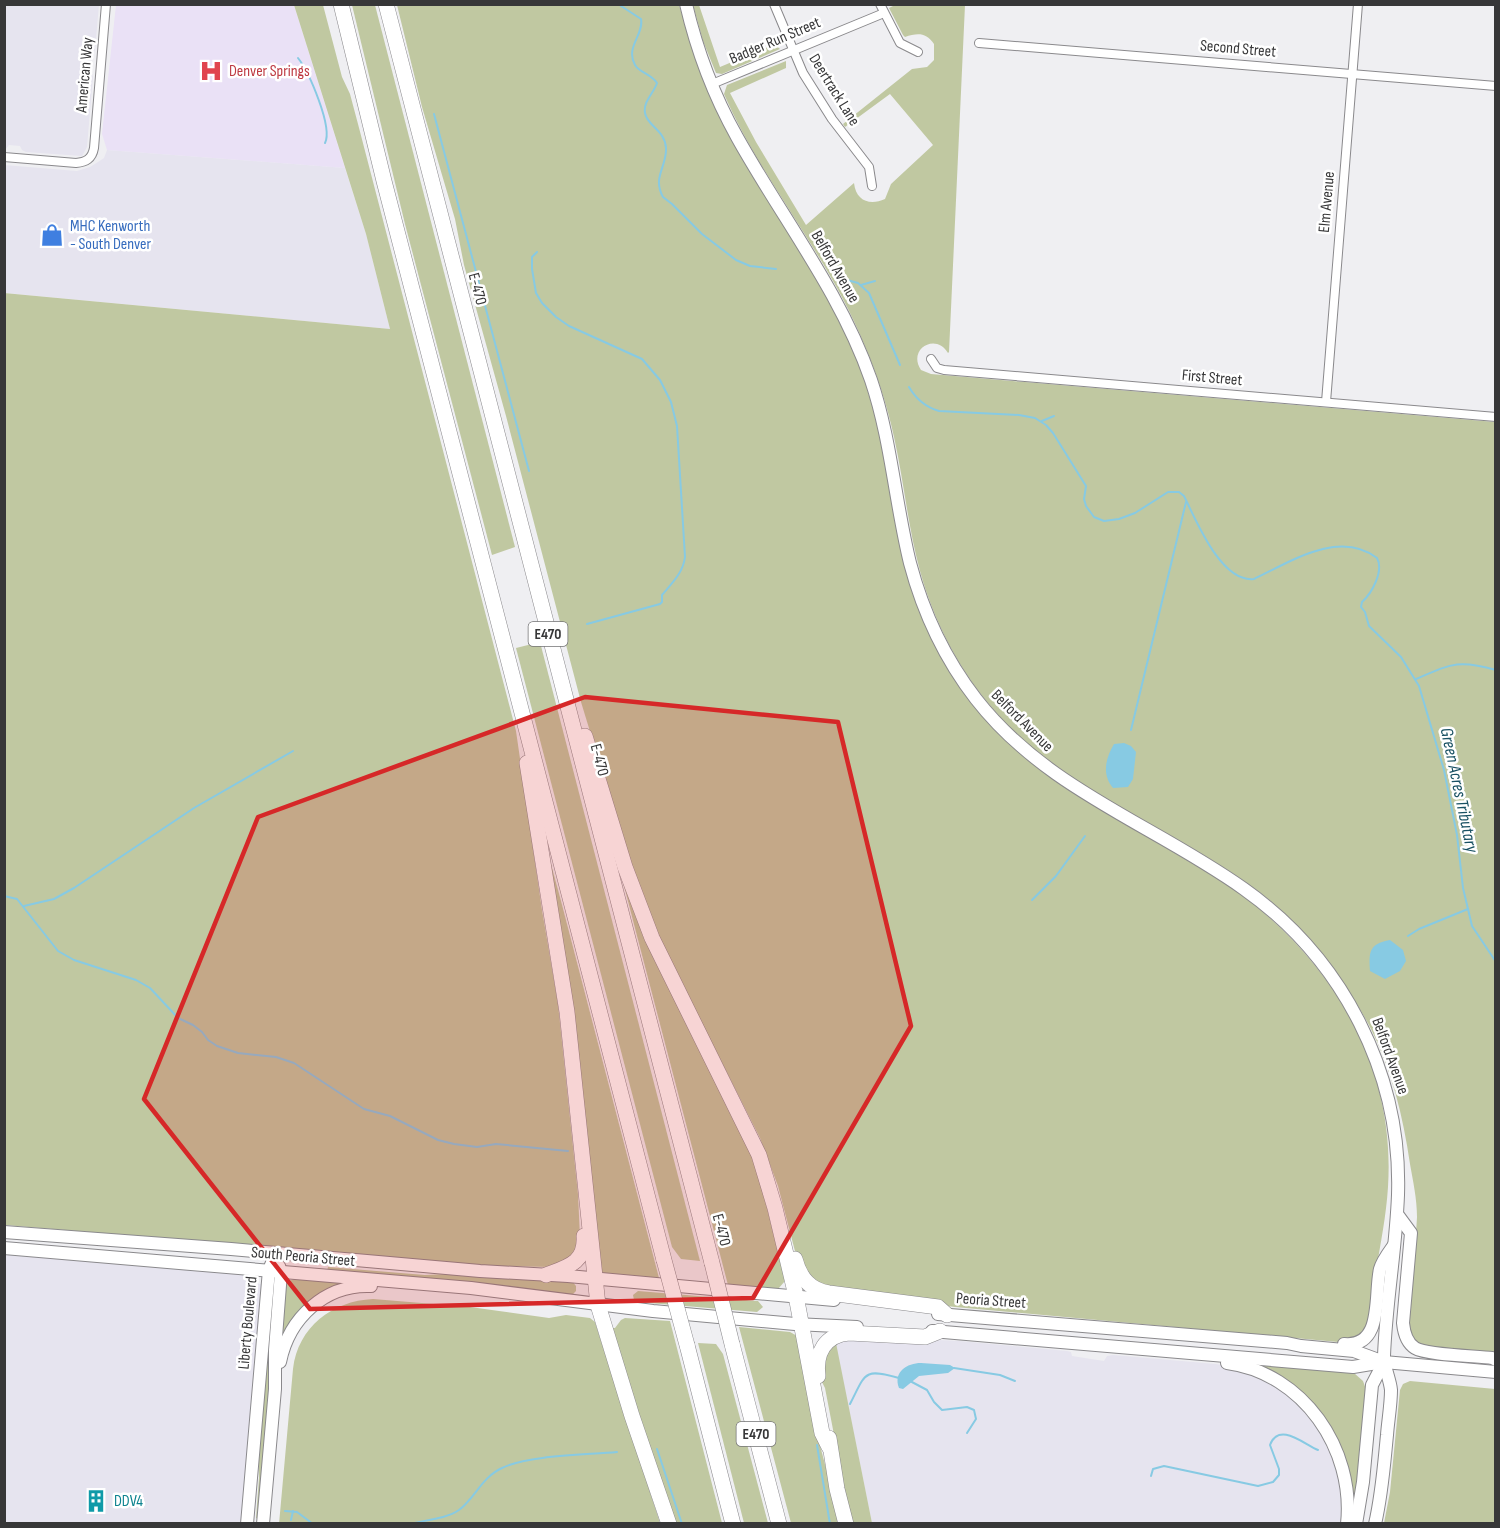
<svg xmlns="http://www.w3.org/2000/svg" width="1500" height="1528" viewBox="0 0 1500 1528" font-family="'Sofia Sans Condensed',sans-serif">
<rect width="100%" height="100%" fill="#efeff2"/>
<g fill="#e6e4ef">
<path d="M4 5H99L95 50 91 56 90 70 93 77 87 147 82 156 26 152 22 150 20 146 9 145 5 150Z"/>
<path d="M107 150 345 168 366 234 390 329 5 293 4 165 77 171 90 167 98 162 104 158Z"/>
<path d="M4 1253 243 1273V1276L251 1277 253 1280H258V1284H262L242 1523H5Z"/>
<path d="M853 1336 960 1341 1067 1351 1071 1352 1072 1356 1104 1361 1107 1356 1113 1355 1216 1364 1237 1368 1288 1393 1319 1426 1340 1471 1344 1523H872L836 1346V1340Z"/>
</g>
<path fill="#eae1f6" d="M116 5H294L345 168 107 150 102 134Z"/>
<g fill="#c0c8a1">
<path d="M897 4 965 5 949 352 948 353C936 332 907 349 921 370L931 374 1495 422V1357L1424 1349 1415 1344C1413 1337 1408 1329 1408 1322 1407 1313 1410 1302 1410 1292 1412 1267 1416 1242 1417 1217 1417 1199 1413 1181 1410 1164 1403 1116 1392 1070 1370 1027 1341 973 1304 925 1255 889 1170 826 1064 792 994 710 959 670 934 622 920 571 908 527 904 482 894 437 887 405 877 374 864 344 828 255 762 182 724 94L727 85 786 61V68L730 93 756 142 806 225 854 183C856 201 870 206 885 199L891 184 933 145 890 94 845 127 843 124 912 69 927 67 934 60V44C926 32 917 33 905 37L903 35 889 8Z"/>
<path d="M294 5H323L342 77 350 94 358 124 516 731 542 910 558 1004 578 1194 580 1237 576 1254 553 1267 495 1266 5 1225 4 293 390 329 366 234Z"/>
<path d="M352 5H375L515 547 492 555 405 224Z"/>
<path d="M397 5H679L698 65 714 104 824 289 850 342 862 372 879 429 900 541 975 707 1023 756 1055 781 1230 886C1329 957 1396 1061 1388 1187 1386 1218 1380 1246 1375 1277 1371 1294 1370 1313 1368 1331L1349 1343 955 1307 830 1291 810 1280 796 1255 778 1186 760 1138 651 922 618 823 581 702 506 416 464 265 455 219 422 107Z"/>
<path d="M693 5H699L720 67 775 44 780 49 722 74 716 73 703 41Z"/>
<path d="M540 642 700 1261 681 1259 672 1247 516 648Z"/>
<path d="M548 853 561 901 659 1278 605 1274 601 1271Z"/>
<path d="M623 882 744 1137 759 1175 785 1281 778 1289 728 1285Z"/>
<path d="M328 1267 425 1275 448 1274 572 1281 576 1286V1291L571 1296 327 1271Z"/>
<path d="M294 1279 346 1283 282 1339 284 1289 289 1281Z"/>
<path d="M638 1291 758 1301 763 1307 757 1312 637 1302 634 1300 633 1295Z"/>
<path d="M373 1299 470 1307 549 1318 566 1315 590 1318 595 1322 602 1344 660 1523 279 1524 293 1369C298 1327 332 1301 373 1299Z"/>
<path d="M271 1311 273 1312 270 1388 258 1519 256 1518 259 1478 258 1446Z"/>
<path d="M625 1318 670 1321 722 1523H673L612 1328H615L621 1320Z"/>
<path d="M739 1327 790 1332 799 1337 818 1438 831 1487 838 1523H791Z"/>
<path d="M698 1343 716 1344 723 1354 768 1523H744Z"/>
<path d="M836 1343 872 1523H851L825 1388 821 1380V1361Z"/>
<path d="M1261 1365 1354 1373 1363 1381 1367 1392 1355 1503H1353L1335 1438 1261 1366Z"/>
<path d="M1410 1381 1495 1389V1523H1384L1390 1492 1400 1390 1403 1384Z"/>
</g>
<g fill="#87cae3">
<path d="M1124 743 1131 746 1136 752 1133 779 1128 787 1113 788C1102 775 1105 759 1114 744Z"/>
<path d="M1390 940 1403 950 1406 961 1400 971 1385 979 1370 971C1369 953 1368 944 1390 940Z"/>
<path d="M921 1363 950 1365 955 1368 948 1373 919 1376 903 1389 899 1388C893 1372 907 1363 921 1363Z"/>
</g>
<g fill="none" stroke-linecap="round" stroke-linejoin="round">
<g stroke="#87cae3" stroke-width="2">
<path d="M618 4 641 19C644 35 625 47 635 65 640 73 651 74 657 83 654 93 643 101 645 113 647 126 665 130 666 148 667 167 652 177 663 197L672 204 702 234 736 260 750 266 776 269"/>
<path d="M298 58C309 72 333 127 325 143"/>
<path d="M434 114 529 471"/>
<path d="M537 252 532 257V269L536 293 542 303 556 317 569 326 642 359 660 380 671 402 677 426 685 557C683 573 672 583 662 595V602L660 604 587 624"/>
<path d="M847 280 858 283 869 293 900 365"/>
<path d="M861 285 875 281"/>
<path d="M909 387C916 399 925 407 939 411L1019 415 1035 418 1046 425 1053 433 1086 486 1084 499 1086 506 1094 517 1104 521 1119 519 1135 513 1168 492H1179L1184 496C1196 520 1221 583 1254 579 1290 562 1339 529 1377 558 1384 571 1372 593 1362 602L1361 607 1365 612 1369 626 1401 657 1419 686 1444 770 1457 835 1463 888 1472 926 1496 962"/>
<path d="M1042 421 1054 416"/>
<path d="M1416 679C1451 664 1458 659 1496 670"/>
<path d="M1131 730 1186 502"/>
<path d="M4 896 17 899 58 951 74 960 136 980 150 988 178 1018 193 1025 202 1032 208 1040 217 1046 238 1053 276 1057 294 1063 364 1109 390 1116 438 1140 454 1144 477 1147 496 1144 568 1151"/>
<path d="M1032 900 1056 876 1085 836"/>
<path d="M24 906 54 899 74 888 194 808 293 751"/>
<path d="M1408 936 1419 929 1468 909"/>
<path d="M954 1368 1000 1375 1015 1381"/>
<path d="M910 1381 927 1390 934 1402 942 1410 967 1407 974 1410 976 1419 967 1433"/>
<path d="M850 1404C866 1373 863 1368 899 1378"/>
<path d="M817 1445 830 1524"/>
<path d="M657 1449 682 1524"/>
<path d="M1151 1476 1153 1469 1164 1466 1258 1486 1273 1482 1279 1475V1469L1270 1445C1279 1421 1305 1445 1318 1450"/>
<path d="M285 1511 297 1512 313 1524"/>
<path d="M291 1520 293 1511"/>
<path d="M410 1524C425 1520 446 1519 459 1510 475 1498 482 1477 502 1468 528 1455 586 1455 617 1452"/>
</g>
<g stroke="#8a898c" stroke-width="10">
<g id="street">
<path d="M774 4 803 73 832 119 869 167 872 186"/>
<path d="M880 4 900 43 918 52"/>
<path d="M979 43 1496 86"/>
<path d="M712 84 884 13"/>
<path d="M4 157 76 163C86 162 92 159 94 148L106 4"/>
<path d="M931 359 937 368 944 370 1496 417"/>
<path d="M1326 402 1358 4"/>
</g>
</g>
<g stroke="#8a898c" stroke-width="14">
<g id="secondary">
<path d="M686 4C697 51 714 96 737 137 782 218 840 291 871 380 891 439 895 502 910 563 923 612 945 659 976 699 1047 790 1153 824 1244 889 1343 959 1402 1074 1398 1195 1396 1249 1386 1302 1384 1356 1384 1368 1390 1379 1391 1390 1391 1405 1388 1421 1387 1435 1384 1465 1382 1494 1375 1524"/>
<path d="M1397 1214 1411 1233 1403 1323C1404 1333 1407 1343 1415 1348 1426 1355 1477 1356 1492 1358L1496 1360"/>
<path d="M4 1232 231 1249 480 1271 568 1276 834 1300"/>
<path d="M4 1248 471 1288 653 1311 795 1324 857 1327"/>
<path d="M938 1314 1287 1343 1301 1346 1354 1351 1384 1362 1496 1372"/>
<path d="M932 1331 1353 1367 1383 1362"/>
<path d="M1344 1344C1384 1348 1374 1294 1380 1269 1382 1261 1389 1252 1394 1245"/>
<path d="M280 1362C289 1318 325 1284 371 1286"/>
<path d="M1227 1363C1303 1373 1355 1449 1347 1524"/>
<path d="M247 1524 269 1270 276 1253"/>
<path d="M263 1524 275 1389V1350L281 1272 279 1266"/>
<path d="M1356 1524 1363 1482 1372 1385 1384 1362"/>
</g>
</g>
<g stroke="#8a898c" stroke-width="16">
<g id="highway">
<path d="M341 4 384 181 664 1260"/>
<path d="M386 4 712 1263"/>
<path d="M585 736 625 867 652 938 759 1155 775 1208 796 1296 822 1433 829 1447"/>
<path d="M527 763 567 1012 598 1305 632 1416 669 1524"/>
<path d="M795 1259C800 1278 810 1290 829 1293L938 1307 947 1315"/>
<path d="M546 1275C567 1267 586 1263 584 1236"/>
<path d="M732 1344 779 1524"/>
<path d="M687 1345 733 1524"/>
<path d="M818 1376C815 1353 825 1335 849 1333L925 1337 940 1331"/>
<path d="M829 1438 837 1489 846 1524"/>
</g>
</g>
<use href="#street" stroke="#fff" stroke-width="8"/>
<use href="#secondary" stroke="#fff" stroke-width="12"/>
<use href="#highway" stroke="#fff" stroke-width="15"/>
<g stroke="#8a898c" stroke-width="16" stroke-linecap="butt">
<g id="highway-bridge">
<path d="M664 1260 687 1345"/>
<path d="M712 1263 732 1344"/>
</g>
</g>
<use href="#highway-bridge" stroke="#fff" stroke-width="15"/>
</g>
<path fill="#d62828" fill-opacity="0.2" stroke="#d62828" stroke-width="4.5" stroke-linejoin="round" d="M585 697 838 722 911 1026 753 1298 310 1309 144 1099 258 817Z"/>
<defs>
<g id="hospital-bare" transform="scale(1.8)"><path d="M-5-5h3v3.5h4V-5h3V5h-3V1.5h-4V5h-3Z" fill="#e0444e" stroke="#fff" stroke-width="2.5" paint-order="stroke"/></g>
<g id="shop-bare" transform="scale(1.8)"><path d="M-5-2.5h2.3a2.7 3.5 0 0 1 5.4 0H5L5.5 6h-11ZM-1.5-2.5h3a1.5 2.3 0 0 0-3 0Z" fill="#3f7fe0" stroke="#fff" stroke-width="2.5" paint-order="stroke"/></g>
<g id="building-bare" transform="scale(1.8)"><path d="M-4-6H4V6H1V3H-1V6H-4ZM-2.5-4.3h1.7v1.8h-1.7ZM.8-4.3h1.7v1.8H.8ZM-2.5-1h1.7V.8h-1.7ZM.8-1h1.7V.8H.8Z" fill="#0f9aa8" stroke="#fff" stroke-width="2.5" paint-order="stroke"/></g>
</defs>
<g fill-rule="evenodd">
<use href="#hospital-bare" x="211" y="71"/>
<use href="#shop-bare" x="52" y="235"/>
<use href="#building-bare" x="96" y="1501"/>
</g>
<g text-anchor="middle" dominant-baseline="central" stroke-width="5" stroke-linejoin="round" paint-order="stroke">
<g fill="#fff" stroke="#737374" stroke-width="1.5">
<rect x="528.5" y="622" width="39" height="24" rx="4.5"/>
<rect x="736.5" y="1422" width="39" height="24" rx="4.5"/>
</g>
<g font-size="15" font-weight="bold" fill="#373738">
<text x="548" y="634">E470</text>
<text x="756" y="1434">E470</text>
</g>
<g font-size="16" fill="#373738" stroke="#fff">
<text transform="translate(775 41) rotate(-23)">Badger Run Street</text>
<text transform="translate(1238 49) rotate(5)">Second Street</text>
<text transform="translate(85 75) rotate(-85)">American Way</text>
<text transform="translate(834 90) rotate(58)">Deertrack Lane</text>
<text transform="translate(1327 202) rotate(-85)">Elm Avenue</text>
<text transform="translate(835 267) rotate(60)">Belford Avenue</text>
<text transform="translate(477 289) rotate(75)">E-470</text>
<text transform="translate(1212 378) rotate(5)">First Street</text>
<text transform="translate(1022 721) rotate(45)">Belford Avenue</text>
<text transform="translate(599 760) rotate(75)">E-470</text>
<text transform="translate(1390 1056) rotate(70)">Belford Avenue</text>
<text transform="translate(721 1230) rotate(75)">E-470</text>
<text transform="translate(303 1257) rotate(5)">South Peoria Street</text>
<text transform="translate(991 1301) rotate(4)">Peoria Street</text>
<text transform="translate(248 1323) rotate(-85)">Liberty Boulevard</text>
</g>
<g font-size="16" fill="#be3a42" stroke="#fff" text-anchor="start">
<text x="229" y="71">Denver Springs</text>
</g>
<g font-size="16" fill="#366cbe" stroke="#fff" text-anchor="start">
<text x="70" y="226">MHC Kenworth<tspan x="70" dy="18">- South Denver</tspan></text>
</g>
<g font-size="16" fill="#0d838f" stroke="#fff" text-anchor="start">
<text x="114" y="1501">DDV4</text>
</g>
<g font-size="18" font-style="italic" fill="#195163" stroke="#fff">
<text transform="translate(1459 790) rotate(78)">Green Acres Tributary</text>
</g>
</g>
<rect width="1500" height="1528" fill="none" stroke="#373738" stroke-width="12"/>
</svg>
